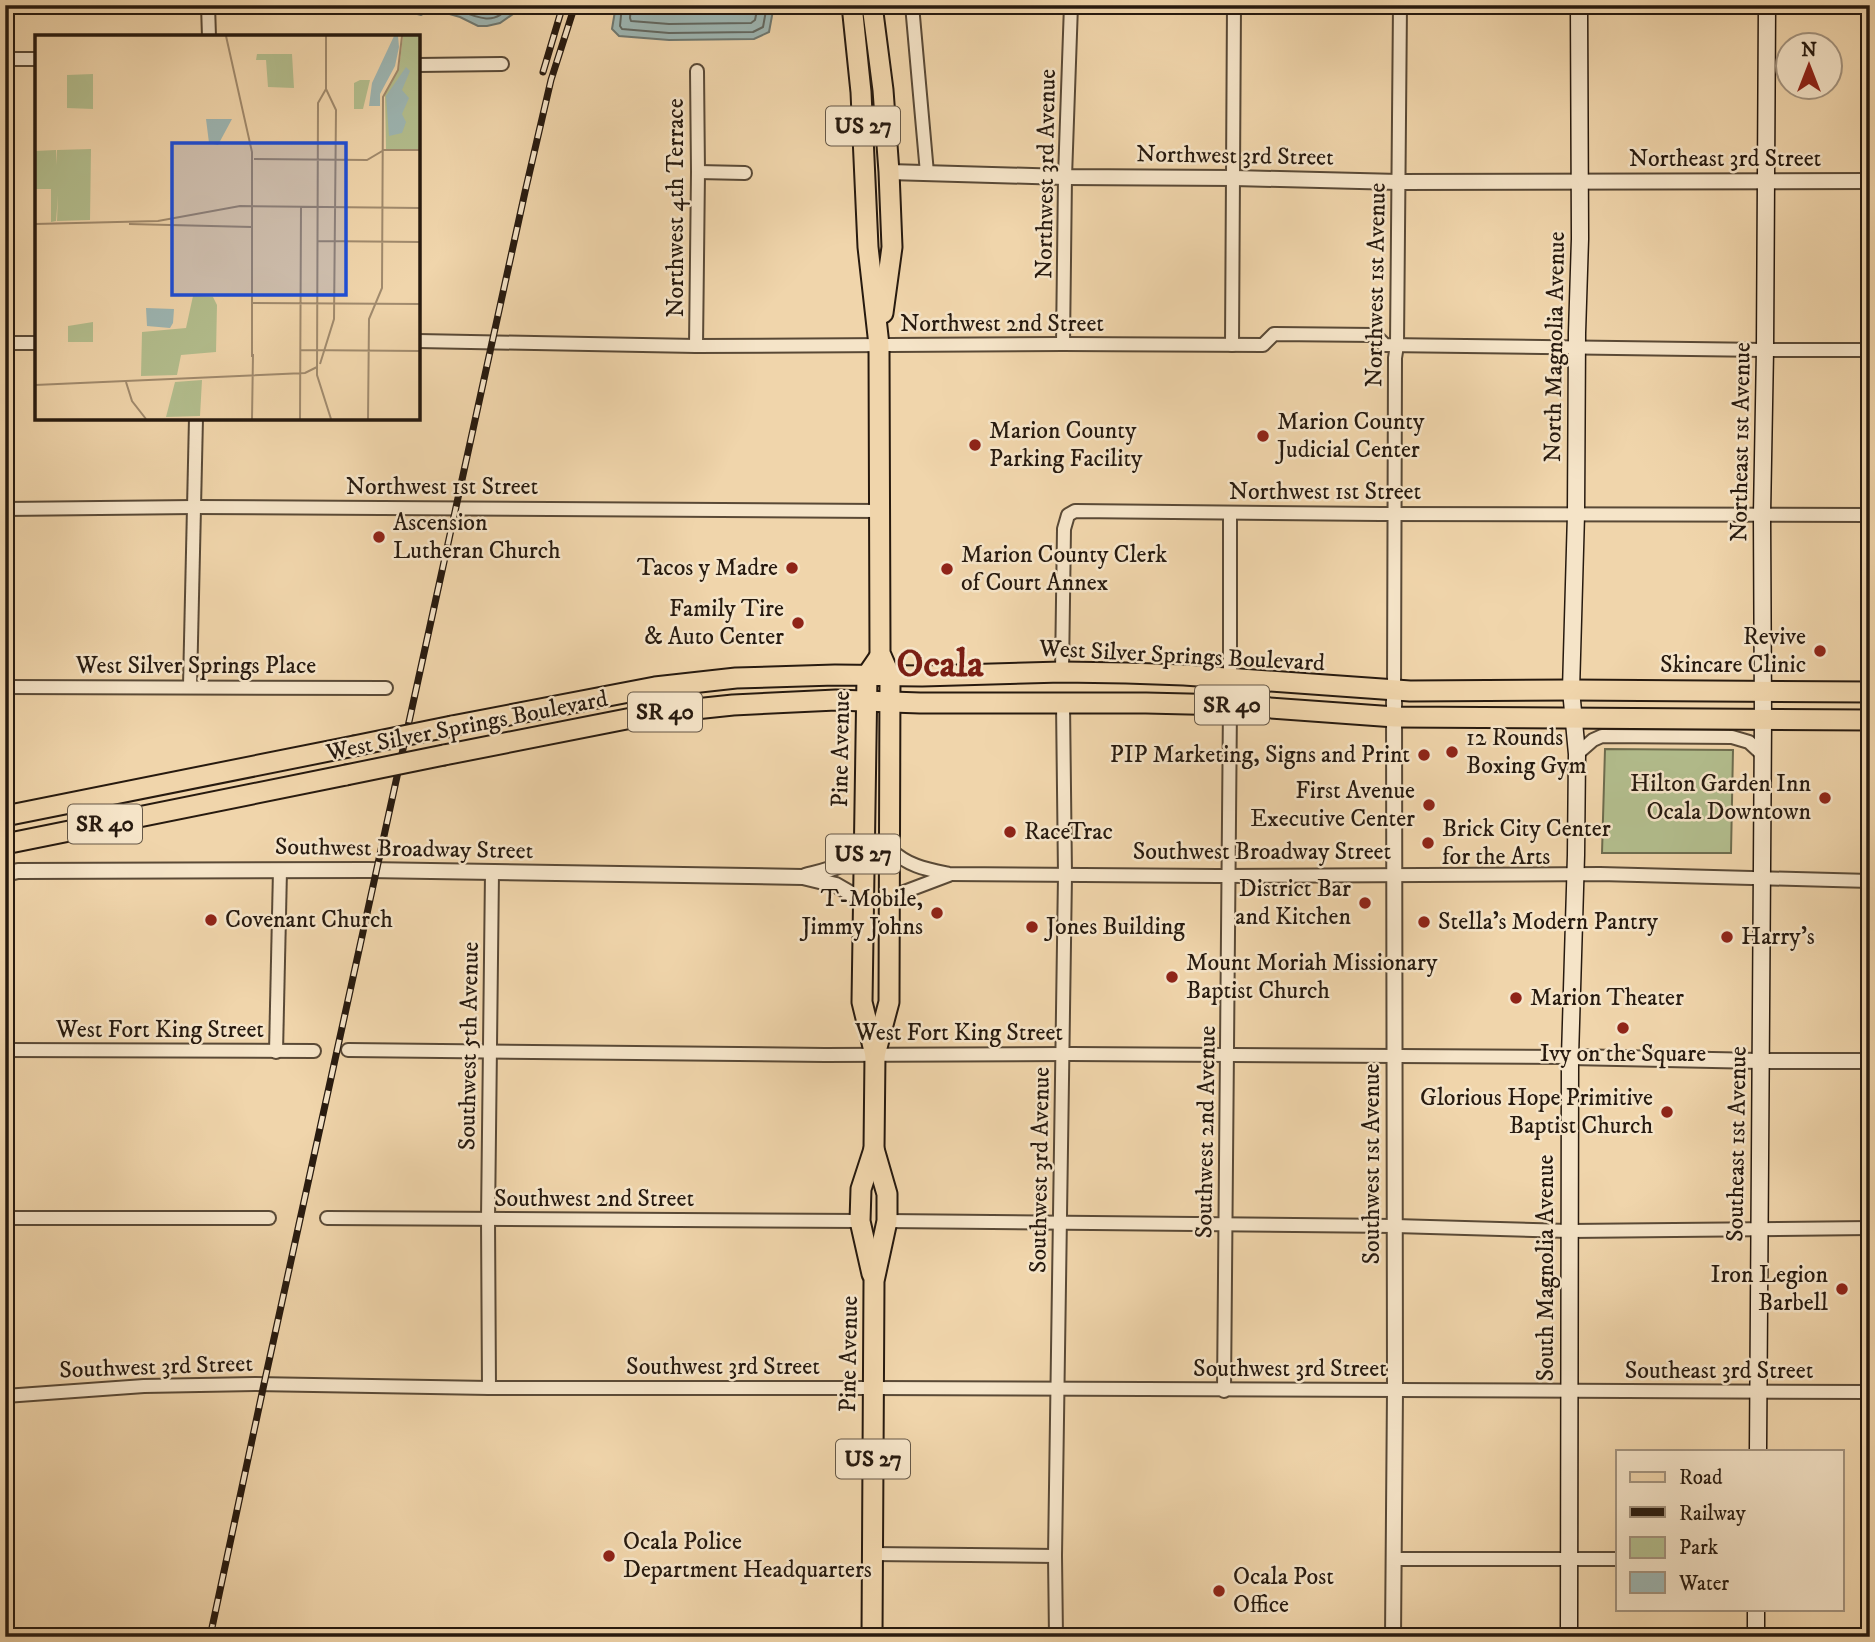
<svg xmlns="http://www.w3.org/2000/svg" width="1875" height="1642" viewBox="0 0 1875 1642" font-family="'IM FELL DW Pica',serif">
<rect width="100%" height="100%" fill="#f0d5ab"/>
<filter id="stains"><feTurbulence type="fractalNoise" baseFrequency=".00286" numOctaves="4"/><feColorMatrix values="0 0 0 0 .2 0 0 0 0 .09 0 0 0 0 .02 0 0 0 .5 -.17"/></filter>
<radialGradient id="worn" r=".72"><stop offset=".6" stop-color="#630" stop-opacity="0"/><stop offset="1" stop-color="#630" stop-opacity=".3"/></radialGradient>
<path fill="#b3be8e" stroke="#6d6c4e" stroke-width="2" d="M1605 749 1733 750 1731 853H1602Z"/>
<g fill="#9db6b3" stroke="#6e7871" stroke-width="2">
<path d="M399 5H517L513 14 500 23 487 26H478L460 17 432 9 421 15 405 11Z"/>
<path d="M616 5H774L769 32 754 39 669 40 619 36 612 29Z"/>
</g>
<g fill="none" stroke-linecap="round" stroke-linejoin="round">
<g stroke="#626861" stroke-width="2">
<path d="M445 5C465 11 494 32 509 5"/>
<path d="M622 5 620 26 622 29 669 33 753 32 763 27 767 5"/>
<path d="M631 5 630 18 631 21 669 24 751 23 755 20 758 5"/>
<path d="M641 5 642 10 644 12 669 13H743L746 11 747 5"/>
</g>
<g stroke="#594936" stroke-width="16">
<g id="minor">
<path d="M208 5 209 37"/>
<path d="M912 5 927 173"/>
<path d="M5 59H37"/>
<path d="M418 65 502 64"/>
<path d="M698 172 745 173"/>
<path d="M418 341 696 346 1063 344 1263 345 1274 334 1375 335 1385 345 1765 350H1870"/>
<path d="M5 343H37"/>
<path d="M1063 344 1065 177 1071 5"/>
<path d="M1232 345 1234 5"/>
<path d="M696 346 698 172 697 71"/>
<path d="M5 509 194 507 878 511"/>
<path d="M1230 513V679"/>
<path d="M1062 672 1064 529 1068 515 1075 511 1380 514 1870 515"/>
<path d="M190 686 196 418"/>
<path d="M5 687 386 688"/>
<path d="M1394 691 1395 358 1397 345 1400 5"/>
<path d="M1577 754 1593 740 1602 736 1732 737 1749 742 1762 754"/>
<path d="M890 849C908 866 925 869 949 874L1218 876 1600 874 1870 881"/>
<path d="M890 905 904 892 949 875"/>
<path d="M5 1050 314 1051"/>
<path d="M348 1050 825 1055 1071 1054 1570 1057"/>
<path d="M276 1052 280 870"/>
<path d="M5 1218H269"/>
<path d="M327 1218 860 1221"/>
<path d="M887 1221 1395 1226 1569 1231 1870 1228"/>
<path d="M489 1388 488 1219 492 872"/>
<path d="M1224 1391 1230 705"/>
<path d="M5 1396 144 1386 255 1384 489 1388H873L1870 1392"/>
<path d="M872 1554 1055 1556"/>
<path d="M1394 1559H1618"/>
<path d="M1056 1637 1055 1556 1065 875 1063 703"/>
</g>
</g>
<g stroke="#594936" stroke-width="18">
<g id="tertiary">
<path d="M889 172 1065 177 1234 178 1399 182 1870 181"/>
<path d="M5 874 18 871 368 870 803 877 836 885 862 900"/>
<path d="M805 876C832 869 844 868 863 845"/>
<path d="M1570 1057 1760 1061H1870"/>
<path d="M1393 1637 1395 1391 1394 691"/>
</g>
</g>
<g stroke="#271a0f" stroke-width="19">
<g id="secondary">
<path d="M1758 1451 1763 719 1762 514 1765 350 1767 5"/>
<path d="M1569 1637 1570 1057 1576 855 1577 754 1571 690 1576 514 1577 333 1580 239 1579 5"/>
<path d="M1756 1637V1609"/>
</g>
</g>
<g stroke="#271a0f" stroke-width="23">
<g id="primary">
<path d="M452 726 655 687 736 678 835 675 922 676 1062 672 1126 673 1184 675 1410 691 1571 690 1870 692"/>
<path d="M444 755 657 713 733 705 836 700 920 703H1146L1230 705 1395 717 1870 720"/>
<path d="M5 816 354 746"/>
<path d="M5 844 346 775"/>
</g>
</g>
<g stroke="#271a0f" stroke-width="23">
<g id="trunk">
<path d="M852 5 861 92 868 247 879 345 880 653 890 676 889 1002 875 1055"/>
<path d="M872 5 883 90 889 172 892 247 883 313"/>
<path d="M872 1274 860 1221 861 1189 874 1149"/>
<path d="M872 1637 874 1281 887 1221V1194L874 1149 875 1055 862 1002 867 675 880 656"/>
</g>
</g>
<use href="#minor" stroke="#f5e4c8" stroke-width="12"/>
<use href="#tertiary" stroke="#f5e4c8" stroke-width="14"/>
<use href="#secondary" stroke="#f5e4c8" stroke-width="16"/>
<use href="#primary" stroke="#f0d5ab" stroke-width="19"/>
<use href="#trunk" stroke="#f0d5ab" stroke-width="19"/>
<g stroke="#271a0f" stroke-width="7">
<g id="rail">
<path d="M543 72 563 5"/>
<path d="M210 1637 264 1384 525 192 551 80 575 5"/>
</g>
</g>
<use href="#rail" stroke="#f5e4c8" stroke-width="4.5" stroke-dasharray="13" stroke-linecap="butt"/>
<g stroke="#271a0f" stroke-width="23" stroke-linecap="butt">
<g id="primary-bridge">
<path d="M354 746 452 726"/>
<path d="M346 775 444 755"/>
</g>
</g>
<use href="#primary-bridge" stroke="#f0d5ab" stroke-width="19"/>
</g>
<g fill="#8f2418" stroke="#f5e4c8" stroke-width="2.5">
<circle cx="1263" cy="436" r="7"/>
<circle cx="975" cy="445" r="7"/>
<circle cx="379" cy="537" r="7"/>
<circle cx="792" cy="568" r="7"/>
<circle cx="947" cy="569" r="7"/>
<circle cx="798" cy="623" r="7"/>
<circle cx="1820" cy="651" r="7"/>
<circle cx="1452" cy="752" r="7"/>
<circle cx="1424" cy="755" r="7"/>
<circle cx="1825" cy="798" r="7"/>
<circle cx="1429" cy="805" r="7"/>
<circle cx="1010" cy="832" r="7"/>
<circle cx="1428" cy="843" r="7"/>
<circle cx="1365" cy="903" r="7"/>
<circle cx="937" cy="913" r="7"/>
<circle cx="211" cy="920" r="7"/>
<circle cx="1424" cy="922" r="7"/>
<circle cx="1032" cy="927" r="7"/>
<circle cx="1727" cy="937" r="7"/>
<circle cx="1172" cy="977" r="7"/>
<circle cx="1516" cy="998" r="7"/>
<circle cx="1623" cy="1028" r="7"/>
<circle cx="1667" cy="1112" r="7"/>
<circle cx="1842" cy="1289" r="7"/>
<circle cx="609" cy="1556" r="7"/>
<circle cx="1219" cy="1591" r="7"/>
</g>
<g text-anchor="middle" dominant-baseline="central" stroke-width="5" stroke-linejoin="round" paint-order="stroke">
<g fill="#f5e4c8" stroke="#655746" stroke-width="2">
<rect x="826" y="106.5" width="74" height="39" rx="5"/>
<rect x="1195" y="685.5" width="74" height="39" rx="5"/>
<rect x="628" y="692.5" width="74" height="39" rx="5"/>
<rect x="68" y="804.5" width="74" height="39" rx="5"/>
<rect x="826" y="834.5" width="74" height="39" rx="5"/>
<rect x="836" y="1439.5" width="74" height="39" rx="5"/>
</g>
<g font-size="23" font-weight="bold" fill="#271a0f">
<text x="863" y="126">US 27</text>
<text x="1232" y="705">SR 40</text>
<text x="665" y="712">SR 40</text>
<text x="105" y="824">SR 40</text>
<text x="863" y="854">US 27</text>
<text x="873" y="1459">US 27</text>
</g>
<g font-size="24" fill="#271a0f" stroke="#f5e4c8">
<text transform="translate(1235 156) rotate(1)">Northwest 3rd Street</text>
<text x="1725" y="159">Northeast 3rd Street</text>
<text transform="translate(1046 174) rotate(-89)">Northwest 3rd Avenue</text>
<text transform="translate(676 208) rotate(-90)">Northwest 4th Terrace</text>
<text transform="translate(1376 285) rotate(-89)">Northwest 1st Avenue</text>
<text x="1002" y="324">Northwest 2nd Street</text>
<text transform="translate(1555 347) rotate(-89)">North Magnolia Avenue</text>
<text transform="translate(1741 442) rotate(-89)">Northeast 1st Avenue</text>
<text x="442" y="487">Northwest 1st Street</text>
<text x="1325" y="492">Northwest 1st Street</text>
<text transform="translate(1182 656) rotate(3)">West Silver Springs Boulevard</text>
<text x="196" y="666">West Silver Springs Place</text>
<text transform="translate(467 726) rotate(-11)">West Silver Springs Boulevard</text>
<text transform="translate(841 749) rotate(-89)">Pine Avenue</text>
<text transform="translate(404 849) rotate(1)">Southwest Broadway Street</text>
<text x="1262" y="852">Southwest Broadway Street</text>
<text x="160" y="1030">West Fort King Street</text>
<text x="959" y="1033">West Fort King Street</text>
<text transform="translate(469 1046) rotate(-89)">Southwest 5th Avenue</text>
<text transform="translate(1206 1132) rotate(-89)">Southwest 2nd Avenue</text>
<text transform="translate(1737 1144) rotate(-89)">Southeast 1st Avenue</text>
<text transform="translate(1372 1164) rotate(-90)">Southwest 1st Avenue</text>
<text transform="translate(1040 1170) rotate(-89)">Southwest 3rd Avenue</text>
<text x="594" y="1199">Southwest 2nd Street</text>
<text transform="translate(1546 1268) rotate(-90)">South Magnolia Avenue</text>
<text transform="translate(849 1354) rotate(-89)">Pine Avenue</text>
<text transform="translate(156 1367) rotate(-2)">Southwest 3rd Street</text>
<text x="723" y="1367">Southwest 3rd Street</text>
<text x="1290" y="1369">Southwest 3rd Street</text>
<text x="1719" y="1371">Southeast 3rd Street</text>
</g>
<g font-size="24" fill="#271a0f" stroke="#f5e4c8" text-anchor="start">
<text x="1277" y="422">Marion County<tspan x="1277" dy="28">Judicial Center</tspan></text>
<text x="989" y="431">Marion County<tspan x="989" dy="28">Parking Facility</tspan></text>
<text x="393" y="523">Ascension<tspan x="393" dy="28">Lutheran Church</tspan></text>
<text x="961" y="555">Marion County Clerk<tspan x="961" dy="28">of Court Annex</tspan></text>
<text x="778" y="568" text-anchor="end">Tacos y Madre</text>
<text x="784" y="609" text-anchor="end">Family Tire<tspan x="784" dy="28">&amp; Auto Center</tspan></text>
<text x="1806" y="637" text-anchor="end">Revive<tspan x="1806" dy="28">Skincare Clinic</tspan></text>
<text x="1466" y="738">12 Rounds<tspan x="1466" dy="28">Boxing Gym</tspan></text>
<text x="1410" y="755" text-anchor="end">PIP Marketing, Signs and Print</text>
<text x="1811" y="784" text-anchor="end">Hilton Garden Inn<tspan x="1811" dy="28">Ocala Downtown</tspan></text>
<text x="1415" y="791" text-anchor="end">First Avenue<tspan x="1415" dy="28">Executive Center</tspan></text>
<text x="1442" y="829">Brick City Center<tspan x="1442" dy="28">for the Arts</tspan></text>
<text x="1024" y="832">RaceTrac</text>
<text x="1351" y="889" text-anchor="end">District Bar<tspan x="1351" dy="28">and Kitchen</tspan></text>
<text x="923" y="899" text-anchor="end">T-Mobile,<tspan x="923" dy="28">Jimmy Johns</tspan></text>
<text x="225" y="920">Covenant Church</text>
<text x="1438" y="922">Stella's Modern Pantry</text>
<text x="1046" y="927">Jones Building</text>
<text x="1741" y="937">Harry's</text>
<text x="1186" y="963">Mount Moriah Missionary<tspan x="1186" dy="28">Baptist Church</tspan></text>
<text x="1530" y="998">Marion Theater</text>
<text x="1623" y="1054" text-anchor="middle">Ivy on the Square</text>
<text x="1653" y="1098" text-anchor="end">Glorious Hope Primitive<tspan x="1653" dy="28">Baptist Church</tspan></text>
<text x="1828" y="1275" text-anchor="end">Iron Legion<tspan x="1828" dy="28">Barbell</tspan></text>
<text x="623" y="1542">Ocala Police<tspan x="623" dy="28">Department Headquarters</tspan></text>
<text x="1233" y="1577">Ocala Post<tspan x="1233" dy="28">Office</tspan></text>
</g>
<g font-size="38" font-weight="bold" fill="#7a1f14" stroke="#f5e4c8">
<text x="940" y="665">Ocala</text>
</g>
</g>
<g transform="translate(35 35)">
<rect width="385" height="385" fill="#f0d5ab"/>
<path d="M368 1H385V114H351L350 59 364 34ZM222 19H257L259 53 233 52 231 25H221ZM58 39V74L32 73V40ZM325 45H335L328 74H319V48ZM56 114 55 185 22 186 23 160 21 186 16 187V154H0V116L21 115 22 130V115ZM158 261 178 262 182 270 181 317 146 320 142 340 106 341 107 297 151 293ZM58 287V307H33V291ZM167 345 165 381 131 382 140 347Z" fill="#b3be8e"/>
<path d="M359 1H363L364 12 360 31 345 59V71H334L337 48ZM371 32 375 36 367 55 374 63 367 79 371 87 367 98 354 101 351 61ZM171 84H197L183 110 174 108ZM111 273 139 274 138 288 135 293 112 291Z" fill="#9db6b3"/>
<path fill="none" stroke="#a08a6d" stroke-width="2" d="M191 1 217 117V322M291 1V54L283 68 282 340 296 384M219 124 332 125 349 115H385M0 189 123 186 205 171 385 173M94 189 217 192M282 206 385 207M218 268 385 269M266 315 385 316M285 329 299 284 301 75 291 54M91 347 97 366 111 384M0 350 270 338 282 332M217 384 218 319M265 384 266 172M333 384 334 284 347 253 348 62 363 35 367 1"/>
<path fill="#1d4ed8" fill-opacity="0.15" stroke="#1d4ed8" stroke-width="3.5" d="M137 108H311V260H137Z"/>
<rect width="385" height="385" fill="none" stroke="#271a0f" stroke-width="3.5"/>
</g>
<rect width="1875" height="1642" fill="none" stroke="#f0d5ab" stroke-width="28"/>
<rect x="7" y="7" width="1861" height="1628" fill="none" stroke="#271a0f" stroke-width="3.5"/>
<rect x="14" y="14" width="1847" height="1614" fill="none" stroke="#271a0f" stroke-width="2"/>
<rect x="1616" y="1450" width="228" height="161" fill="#f5e4c8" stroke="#a3937e" stroke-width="2"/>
<rect x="1630" y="1472" width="35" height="10" fill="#f0d5ab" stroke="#a3937e" stroke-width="2"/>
<text x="1679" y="1484" font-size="21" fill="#271a0f">Road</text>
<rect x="1630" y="1507" width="35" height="10" fill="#271a0f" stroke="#a3937e" stroke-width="2"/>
<text x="1679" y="1520" font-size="21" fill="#271a0f">Railway</text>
<rect x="1630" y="1537" width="35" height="21" fill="#b3be8e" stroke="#a3937e" stroke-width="2"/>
<text x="1679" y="1554" font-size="21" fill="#271a0f">Park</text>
<rect x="1630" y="1572" width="35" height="21" fill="#9db6b3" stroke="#a3937e" stroke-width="2"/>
<text x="1679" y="1590" font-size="21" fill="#271a0f">Water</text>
<g transform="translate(1809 66)"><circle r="33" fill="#f5e4c8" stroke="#a3937e" stroke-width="2"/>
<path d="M0-5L12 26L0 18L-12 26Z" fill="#8f2418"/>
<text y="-10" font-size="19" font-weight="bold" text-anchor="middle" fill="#271a0f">N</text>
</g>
<rect width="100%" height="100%" filter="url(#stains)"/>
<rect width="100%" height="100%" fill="url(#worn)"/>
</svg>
